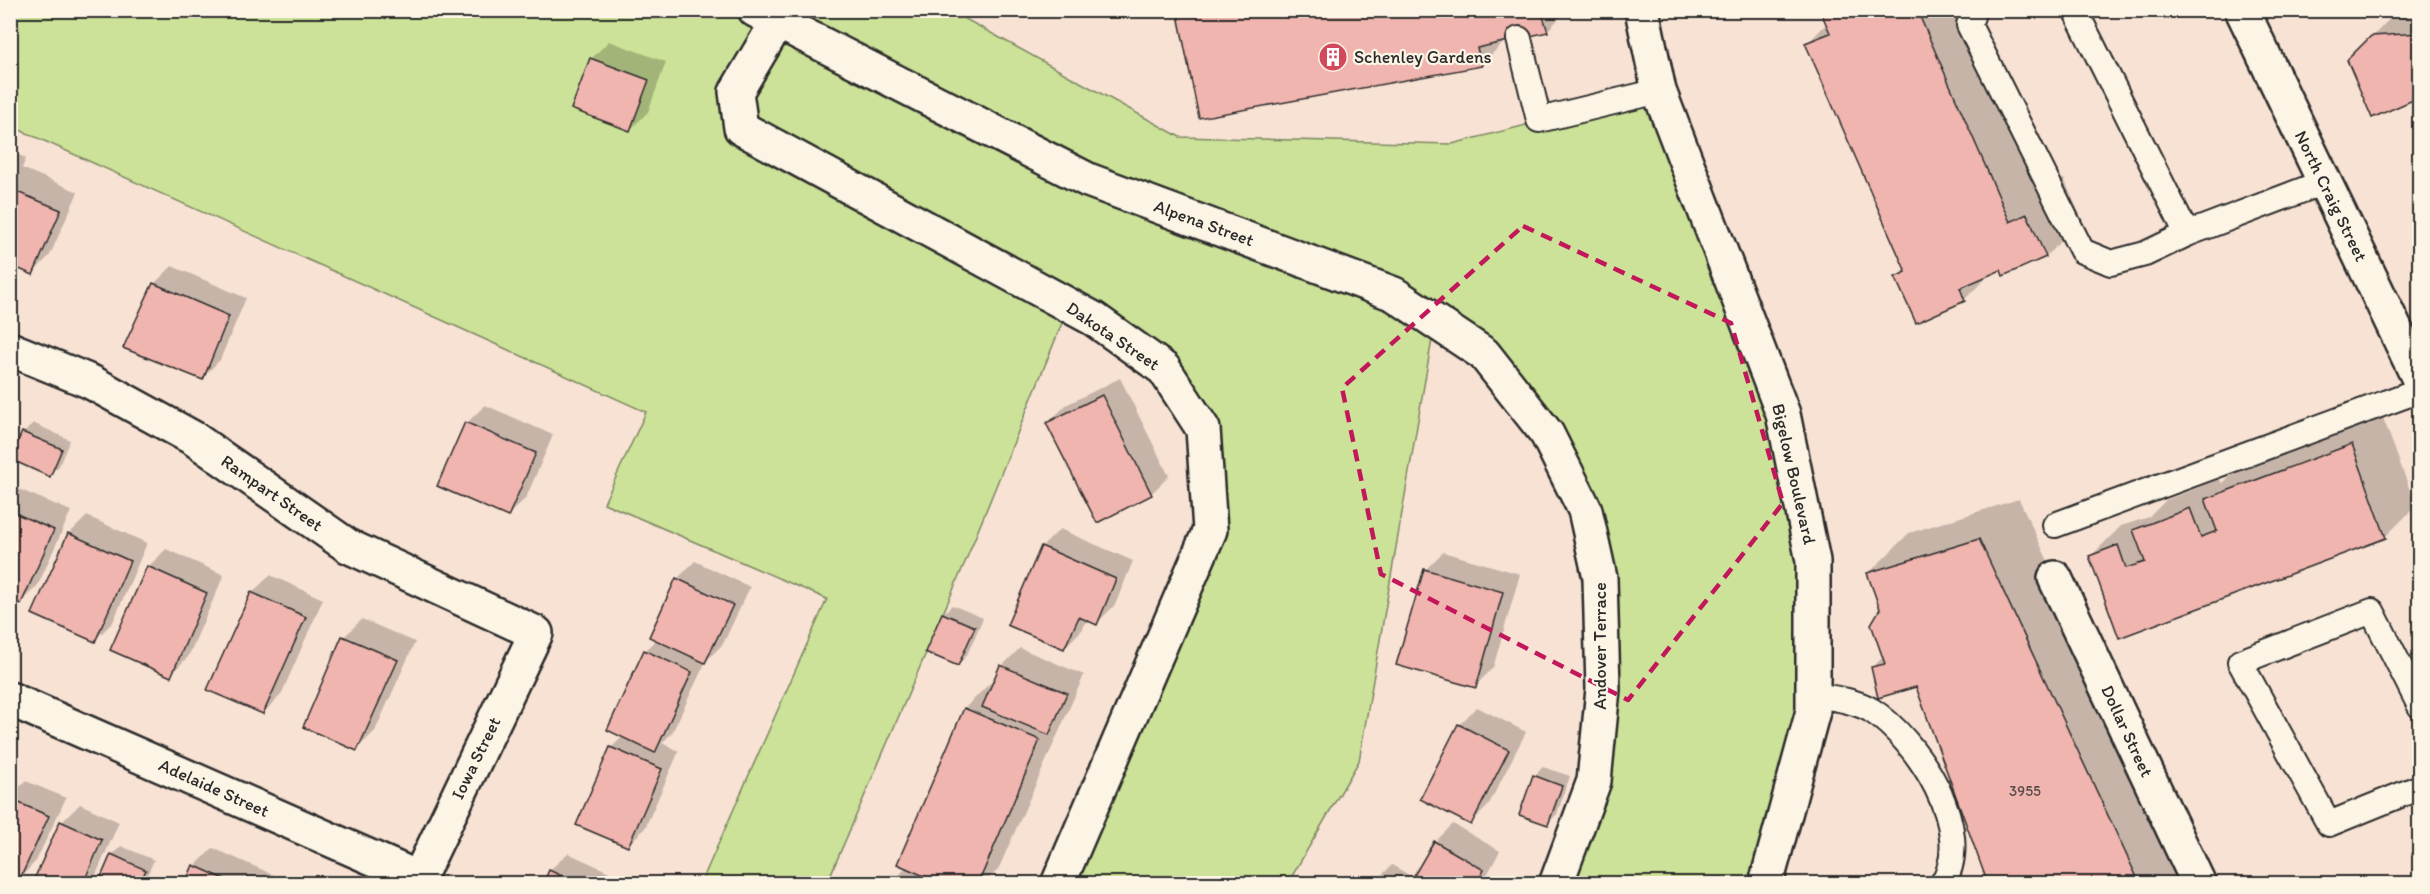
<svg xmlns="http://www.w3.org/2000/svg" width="2430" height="894" viewBox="0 0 2430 894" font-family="Itim,sans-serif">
<rect width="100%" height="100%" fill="#f8e2d4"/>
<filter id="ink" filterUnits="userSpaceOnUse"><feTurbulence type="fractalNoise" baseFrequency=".0167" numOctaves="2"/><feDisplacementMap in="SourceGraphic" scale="12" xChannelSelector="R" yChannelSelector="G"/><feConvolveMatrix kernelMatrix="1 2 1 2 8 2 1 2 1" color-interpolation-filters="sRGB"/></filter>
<g filter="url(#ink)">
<path fill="#cce298" stroke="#7c8662" stroke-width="1.5" d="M11 10 951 11 1180 137 1452 144 1659 91 1783 414 1813 711 1766 883H1556L1594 781 1600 578 1547 434 1435 322 1359 761 1288 883H1058L1195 563 1203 429 1164 369 1069 306 966 560 827 883H701L827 599 604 503 646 412 11 126Z"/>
<g fill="#0003">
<path d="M1179 10H1567L1547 31 1506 40 1481 65Z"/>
<path d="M1822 10H1969L2046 186 2064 179 2082 220 2046 256 2004 274 2002 268 1992 272 1964 300 1897 277 1906 268 1807 44 1827 23Z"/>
<path d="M2398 10H2420V95L2372 37Z"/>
<path d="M609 41 666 62 648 112 630 130 591 59Z"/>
<path d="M10 152 26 158 22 168 78 192 50 255 33 273 10 264Z"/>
<path d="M172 266 246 298 220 360 202 378 154 284Z"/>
<path d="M1120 378 1169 476 1151 494 1048 423 1066 405Z"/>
<path d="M485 405 553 435 526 498 508 515 439 485 467 423Z"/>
<path d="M2382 415 2416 506 2385 537 2120 636 2090 557 2121 526 2149 517 2166 500 2220 479 2222 484 2237 469Z"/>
<path d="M33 423 70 440 59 466 49 475 12 458 24 433Z"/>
<path d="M16 488 71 511 38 585 20 603 10 598V493Z"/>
<path d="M2019 499 2199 884H1989L1917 685 1872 668 1884 656 1882 609 1869 573 1909 533Z"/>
<path d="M87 516 147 543 113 622 95 640 69 534Z"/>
<path d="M1060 529 1133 561 1115 605 1097 623 1087 619 1082 630 1064 648 1042 547Z"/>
<path d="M166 549 224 575 188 657 170 675 148 567Z"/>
<path d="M1443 552 1520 574 1493 668 1475 686 1425 570Z"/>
<path d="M695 561 750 587 723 644 706 661 672 733 662 743 679 751 645 828 627 846 578 824 612 747 623 736 645 651 657 639 677 579Z"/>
<path d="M270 575 323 599 281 695 263 713 252 593Z"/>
<path d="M952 605 983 618 967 655 958 665 943 614Z"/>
<path d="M362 619 415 642 375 731 357 749 305 726 344 637Z"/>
<path d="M1020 648 1084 675 998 870 985 882 988 884H892L906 867 899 863 965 708 990 683 993 685 1002 666Z"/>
<path d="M1477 707 1526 732 1488 806 1471 823 1459 725Z"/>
<path d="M1543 767 1570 776 1557 814 1547 824 1534 776Z"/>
<path d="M26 781 66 798 36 861 19 879 10 876V796Z"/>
<path d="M80 804 119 822 92 884H34L62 822Z"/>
<path d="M1453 824 1500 851 1482 884H1373L1392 865 1414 878 1435 842Z"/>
<path d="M121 846 154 860 143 884H100L112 855Z"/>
<path d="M213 848 294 884H187L195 866Z"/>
<path d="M568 853 635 884H544L550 870Z"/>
<path d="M2420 859V874L2415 863Z"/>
<path d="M681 879 691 884H677Z"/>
</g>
<g fill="#f0b5ae" stroke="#2b2b2b" stroke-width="1.5">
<path d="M1177 10H1541L1548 32 1477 48 1482 66 1199 118Z"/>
<path d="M1820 10H1917L2010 222 2027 214 2046 257 2003 276 2001 270 1960 288 1965 301 1916 323 1895 277 1906 272 1805 43 1830 33Z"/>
<path d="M2420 33V97L2372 118 2347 60 2371 36Z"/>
<path d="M590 58 649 80 630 131 571 109Z"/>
<path d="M10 189 61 210 33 275 10 265Z"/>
<path d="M153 283 229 316 203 380 123 348Z"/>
<path d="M1102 395 1152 495 1097 523 1046 423Z"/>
<path d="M465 422 536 453 508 517 437 486Z"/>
<path d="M22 432 62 449 50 477 10 459Z"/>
<path d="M2352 444 2386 538 2119 638 2089 556 2118 545 2126 568 2145 562 2133 530 2190 508 2201 537 2217 531 2205 499Z"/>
<path d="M10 511 54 530 21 604 10 600Z"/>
<path d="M68 533 130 561 95 642 32 614Z"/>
<path d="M1979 539 2140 884H1988L1916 687 1878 698 1871 667 1885 664 1871 624 1880 609 1867 573Z"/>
<path d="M1041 546 1116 579 1097 625 1079 617 1064 649 1007 625Z"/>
<path d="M147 566 207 593 171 677 110 650Z"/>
<path d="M1424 569 1503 592 1476 688 1396 665Z"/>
<path d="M676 578 733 605 705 663 649 637Z"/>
<path d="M251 592 306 617 263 714 207 690Z"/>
<path d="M942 613 975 627 958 666 925 652Z"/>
<path d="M342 636 398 660 357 751 303 727Z"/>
<path d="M644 650 692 672 655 753 607 730Z"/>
<path d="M1000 665 1067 693 1049 735 982 707Z"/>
<path d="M964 708 1040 740 978 884H942L897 864Z"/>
<path d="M1458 724 1509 750 1471 825 1420 799Z"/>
<path d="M610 747 662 769 628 847 576 825Z"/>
<path d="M1533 775 1562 786 1548 825 1519 815Z"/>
<path d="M10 799 49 816 19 881 10 877Z"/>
<path d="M60 821 102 840 83 884H32Z"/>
<path d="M1434 841 1484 870 1476 884H1409Z"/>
<path d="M111 854 146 870 139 884H98Z"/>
<path d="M193 865 236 884H185Z"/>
<path d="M549 870 579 884H543Z"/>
</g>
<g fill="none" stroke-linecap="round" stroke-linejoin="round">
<g stroke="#2b2b2b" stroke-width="28">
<g id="service">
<path d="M1974 10 1969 25 2082 251 2111 263 2145 254 2187 234 2324 182"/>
<path d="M2075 10 2187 234"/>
<path d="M1519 39 1539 120 1659 91"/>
<path d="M2055 525 2420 390"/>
<path d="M1813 695C1832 698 1854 700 1871 710 1917 739 1977 831 1942 884"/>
<path d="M2420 706 2372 611 2240 662 2329 824 2420 787"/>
</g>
</g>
<g stroke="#2b2b2b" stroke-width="38">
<g id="minor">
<path d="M755 10 1088 180 1394 294 1484 354 1547 434 1585 510 1600 578 1603 689 1594 781 1556 884"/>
<path d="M778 21 736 92 741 128 1094 319 1164 369 1203 429 1210 530 1058 884"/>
<path d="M10 349 91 382 193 438 348 546 536 633 416 884"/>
<path d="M2055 578 2199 884"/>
<path d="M10 699 418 878"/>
</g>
</g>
<g stroke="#2b2b2b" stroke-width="38">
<g id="secondary">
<path d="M1642 10 1659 91 1783 414 1813 561V711L1766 884"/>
<path d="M2242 10 2420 381"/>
</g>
</g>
<use href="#service" stroke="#fcf5e5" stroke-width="24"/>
<use href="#minor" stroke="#fcf5e5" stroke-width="33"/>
<use href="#secondary" stroke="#fcf5e5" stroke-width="33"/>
</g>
</g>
<path fill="none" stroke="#c2185b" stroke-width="4.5" stroke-dasharray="12 8" stroke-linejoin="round" d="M1523 226 1731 323 1783 503 1628 700 1381 574 1342 388Z"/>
<defs>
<g id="building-disc" transform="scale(1.5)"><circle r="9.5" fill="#d1495b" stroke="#fcf5e5"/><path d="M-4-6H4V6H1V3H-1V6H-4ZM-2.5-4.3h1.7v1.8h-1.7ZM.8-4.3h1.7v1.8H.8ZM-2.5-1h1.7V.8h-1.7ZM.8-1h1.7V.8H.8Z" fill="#fff"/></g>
</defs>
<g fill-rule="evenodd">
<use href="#building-disc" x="1333" y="57"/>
</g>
<g text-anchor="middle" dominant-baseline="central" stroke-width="4.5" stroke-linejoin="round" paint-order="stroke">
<g font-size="15" fill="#5c4e4c">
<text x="2025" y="791">3955</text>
</g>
<g font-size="18" fill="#2b2b2b" stroke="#fcf5e5" text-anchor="start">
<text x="1354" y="57">Schenley Gardens</text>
</g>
<g font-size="18" fill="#2b2b2b" stroke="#fcf5e5">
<text transform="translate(2331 196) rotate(64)">North Craig Street</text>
<text transform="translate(1204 223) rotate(20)">Alpena Street</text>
<text transform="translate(1113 336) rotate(34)">Dakota Street</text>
<text transform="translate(1794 474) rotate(77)">Bigelow Boulevard</text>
<text transform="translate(272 493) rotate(35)">Rampart Street</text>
<text transform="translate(1600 646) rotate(-90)">Andover Terrace</text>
<text transform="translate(2127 731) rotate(65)">Dollar Street</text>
<text transform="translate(476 758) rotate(-64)">Iowa Street</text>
<text transform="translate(214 788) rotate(24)">Adelaide Street</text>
</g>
</g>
<rect width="2430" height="894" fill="none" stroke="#fcf5e5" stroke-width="36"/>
<rect x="18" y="18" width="2394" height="858" fill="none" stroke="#2b2b2b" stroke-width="2" filter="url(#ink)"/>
</svg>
